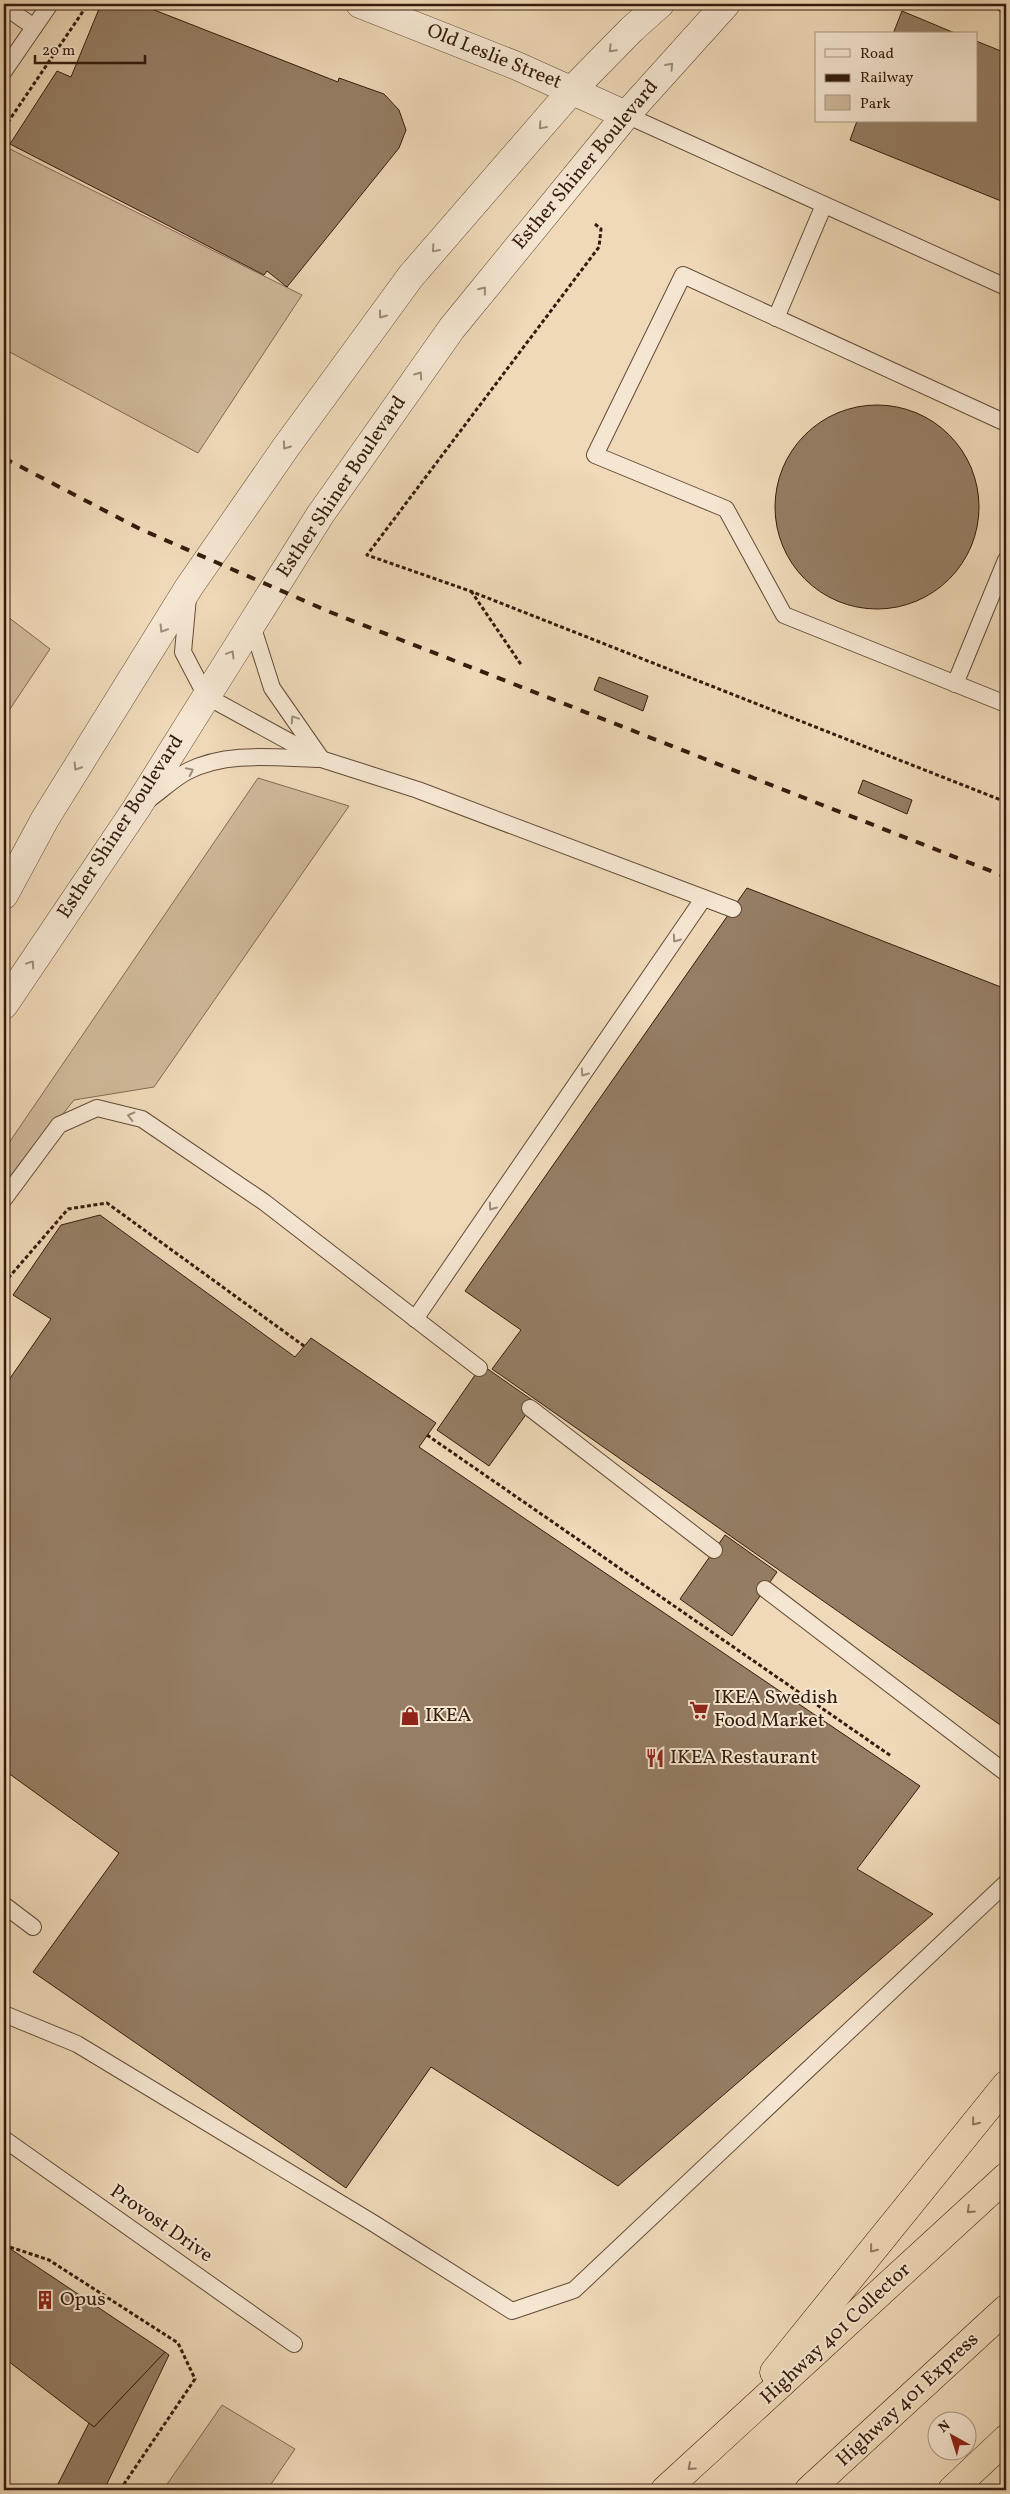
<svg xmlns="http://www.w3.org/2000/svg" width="1010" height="2494" viewBox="0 0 1010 2494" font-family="Vollkorn,serif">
<rect width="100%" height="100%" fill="#efd9b8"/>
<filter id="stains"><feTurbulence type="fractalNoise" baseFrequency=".004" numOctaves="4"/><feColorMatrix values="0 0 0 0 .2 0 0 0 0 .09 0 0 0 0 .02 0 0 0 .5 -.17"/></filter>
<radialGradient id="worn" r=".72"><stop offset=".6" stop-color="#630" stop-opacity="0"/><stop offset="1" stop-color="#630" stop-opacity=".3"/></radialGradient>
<g fill="#cfb99b" stroke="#826a54">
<path d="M6 147 302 295 198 453 4 349V151Z"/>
<path d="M4 614 50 649 4 718Z"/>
<path d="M258 778 349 806 154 1087 74 1100 4 1188V1150Z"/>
<path d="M222 2405 295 2449 267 2490H163Z"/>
</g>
<g fill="#957e65" stroke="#341c0c">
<path d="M101 4 118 6 119 4H139L338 82 339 78 384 94 399 110 406 130 399 148 287 287 267 271 264 275 10 144 57 71 71 77Z"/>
<path d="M902 11 957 34H893Z"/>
<path d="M976 41 1006 53V203L850 140 857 121H976Z"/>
<circle cx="877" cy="507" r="102"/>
<path d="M599 677 648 696 643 711 594 690Z"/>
<path d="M863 780 912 800 907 814 858 793Z"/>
<path d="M747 888 1006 989V1729L492 1369 521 1330 465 1291Z"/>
<path d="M100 1215 295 1357 311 1338 436 1423 419 1447 920 1786 857 1869 933 1914 618 2186 431 2067 346 2188 33 1972 119 1853 4 1770V1387L51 1319 13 1295 61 1225Z"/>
<path d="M482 1365 535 1402 489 1466 437 1430Z"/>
<path d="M725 1535 777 1572 732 1636 680 1599Z"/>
<path d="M4 2247 9 2248 165 2352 94 2427 4 2358Z"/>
<path d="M165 2352 169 2355 104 2490H55L89 2423 94 2427Z"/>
</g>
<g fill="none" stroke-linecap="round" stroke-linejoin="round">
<g stroke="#634b37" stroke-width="18">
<g id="service">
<path d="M1004 4 1006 5"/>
<path d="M4 6 34 27"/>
<path d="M4 71 50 4"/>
<path d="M626 115 1006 287"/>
<path d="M776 318 824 205"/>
<path d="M1006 423 683 275 595 455 726 509 784 615 1006 704"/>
<path d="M188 597 183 652 206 696 321 759 418 790 733 909"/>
<path d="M251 622 272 688 320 757"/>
<path d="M955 684 1006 560"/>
<path d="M148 800C161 791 174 778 188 771 228 751 274 758 317 759"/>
<path d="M4 1199 59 1125 97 1108 142 1119 264 1202 479 1368"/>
<path d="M415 1319 703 899"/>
<path d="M530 1408 714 1550"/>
<path d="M765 1589 1006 1773"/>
<path d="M4 1905 33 1927"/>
<path d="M4 2014 77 2044 373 2223 512 2311 574 2290 1006 1883"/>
<path d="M4 2139 294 2344"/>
</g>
</g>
<g stroke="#634b37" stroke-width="29">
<path id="minor" d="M360 4 517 66 626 115"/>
</g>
<g stroke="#634b37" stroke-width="29">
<g id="tertiary">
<path d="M4 895 45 819 189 587 286 447 411 276 573 89 632 29 660 4"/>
<path d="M4 1005 136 809 320 515 452 328 626 115 726 4"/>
</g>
</g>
<g stroke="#341c0c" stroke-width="29">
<g id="motorway">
<path d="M774 2372 1006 2085"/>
<path d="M665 2490 1006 2177"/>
<path d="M809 2490 1006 2309"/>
<path d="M952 2490 1006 2439"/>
</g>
</g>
<g stroke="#341c0c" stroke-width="3" stroke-dasharray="4 2.5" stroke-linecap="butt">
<path d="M4 128 88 4"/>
<path d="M595 224 601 229 599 247 367 555 470 591 1006 802"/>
<path d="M471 591 522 666"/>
<path d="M4 1283 68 1209 107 1203 304 1346"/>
<path d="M427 1435 891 1756"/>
<path d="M4 2245 49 2260 178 2343 195 2379 120 2490"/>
</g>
<use href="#service" stroke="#f5e6d1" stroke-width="16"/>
<use href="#minor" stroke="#f5e6d1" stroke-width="28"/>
<use href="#tertiary" stroke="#f5e6d1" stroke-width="28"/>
<use href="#motorway" stroke="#efd9b8" stroke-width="28"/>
<path stroke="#341c0c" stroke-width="4" stroke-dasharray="9 9" stroke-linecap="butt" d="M4 458 140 529 330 612 1006 877"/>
</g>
<defs><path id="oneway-chevron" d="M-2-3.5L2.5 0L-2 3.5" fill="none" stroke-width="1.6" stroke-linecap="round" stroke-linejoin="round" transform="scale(1.25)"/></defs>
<g stroke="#9e8b78">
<use href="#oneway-chevron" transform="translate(612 49) rotate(134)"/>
<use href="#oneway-chevron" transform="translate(670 66) rotate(-48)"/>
<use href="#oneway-chevron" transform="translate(542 126) rotate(131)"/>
<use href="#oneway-chevron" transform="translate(435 249) rotate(131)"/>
<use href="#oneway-chevron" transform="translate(483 290) rotate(-51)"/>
<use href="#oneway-chevron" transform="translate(382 315) rotate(126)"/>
<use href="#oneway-chevron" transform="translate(419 375) rotate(-55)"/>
<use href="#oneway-chevron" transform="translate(286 446) rotate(126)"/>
<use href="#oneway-chevron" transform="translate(163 629) rotate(122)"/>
<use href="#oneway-chevron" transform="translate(231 654) rotate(-59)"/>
<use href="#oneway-chevron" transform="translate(294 719) rotate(-124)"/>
<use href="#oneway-chevron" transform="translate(77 767) rotate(122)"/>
<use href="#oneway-chevron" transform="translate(190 771) rotate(-26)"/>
<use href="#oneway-chevron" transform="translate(676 939) rotate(125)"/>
<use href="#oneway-chevron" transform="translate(31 964) rotate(-56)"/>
<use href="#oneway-chevron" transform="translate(584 1073) rotate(125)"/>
<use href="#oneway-chevron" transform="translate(131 1116) rotate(-166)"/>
<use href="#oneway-chevron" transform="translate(492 1207) rotate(125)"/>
</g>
<g stroke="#927a62">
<use href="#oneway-chevron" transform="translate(975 2122) rotate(129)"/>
<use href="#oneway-chevron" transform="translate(970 2210) rotate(137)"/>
<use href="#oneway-chevron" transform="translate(873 2249) rotate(129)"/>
<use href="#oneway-chevron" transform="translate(691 2467) rotate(138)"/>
</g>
<defs>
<g id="supermarket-bare" transform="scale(1.5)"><path d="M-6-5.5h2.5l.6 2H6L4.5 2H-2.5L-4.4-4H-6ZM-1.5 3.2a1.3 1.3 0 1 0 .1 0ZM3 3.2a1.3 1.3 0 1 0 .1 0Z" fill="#8f2418" stroke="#f5e6d1" stroke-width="2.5" paint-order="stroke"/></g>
<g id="shop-bare" transform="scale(1.5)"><path d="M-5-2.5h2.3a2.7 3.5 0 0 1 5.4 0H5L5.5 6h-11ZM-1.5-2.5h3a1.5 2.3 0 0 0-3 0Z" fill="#8f2418" stroke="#f5e6d1" stroke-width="2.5" paint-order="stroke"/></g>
<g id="restaurant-bare" transform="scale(1.5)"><path d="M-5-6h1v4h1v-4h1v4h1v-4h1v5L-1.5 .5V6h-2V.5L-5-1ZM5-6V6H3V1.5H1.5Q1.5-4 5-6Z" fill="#8f2418" stroke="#f5e6d1" stroke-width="2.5" paint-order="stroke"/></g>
<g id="building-bare" transform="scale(1.5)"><path d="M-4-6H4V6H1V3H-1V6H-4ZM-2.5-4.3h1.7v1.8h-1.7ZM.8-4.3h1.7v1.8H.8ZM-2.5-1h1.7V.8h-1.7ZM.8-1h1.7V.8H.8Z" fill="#8f2418" stroke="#f5e6d1" stroke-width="2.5" paint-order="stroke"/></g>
</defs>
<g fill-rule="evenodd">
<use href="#supermarket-bare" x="699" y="1710"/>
<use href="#shop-bare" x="410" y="1716"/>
<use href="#restaurant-bare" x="655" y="1758"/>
<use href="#building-bare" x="45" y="2300"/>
</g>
<g text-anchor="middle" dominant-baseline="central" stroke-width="4" stroke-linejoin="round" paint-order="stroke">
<g font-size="20" fill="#341c0c" stroke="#f5e6d1">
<text transform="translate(494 57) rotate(22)">Old Leslie Street</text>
<text transform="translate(586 165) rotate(-50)">Esther Shiner Boulevard</text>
<text transform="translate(342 487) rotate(-56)">Esther Shiner Boulevard</text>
<text transform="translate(121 827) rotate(-57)">Esther Shiner Boulevard</text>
<text transform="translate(161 2224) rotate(35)">Provost Drive</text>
<text transform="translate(836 2334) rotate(-43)">Highway 401 Collector</text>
<text transform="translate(908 2400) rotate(-43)">Highway 401 Express</text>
</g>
<g font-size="20" fill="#341c0c" stroke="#f5e6d1" text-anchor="start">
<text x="714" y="1698">IKEA Swedish<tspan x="714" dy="23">Food Market</tspan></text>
<text x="425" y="1716">IKEA</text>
<text x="670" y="1758">IKEA Restaurant</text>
<text x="60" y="2300">Opus</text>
</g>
</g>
<rect width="1010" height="2494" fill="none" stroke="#efd9b8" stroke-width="20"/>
<rect x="5" y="5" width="1000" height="2484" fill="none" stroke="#341c0c" stroke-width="2.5"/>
<rect x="10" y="10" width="990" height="2474" fill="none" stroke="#341c0c"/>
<rect x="815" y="32" width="162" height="90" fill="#f5e6d1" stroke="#a89582"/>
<rect x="825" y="49" width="25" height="8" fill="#f5e6d1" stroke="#a89582"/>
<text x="860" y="58" font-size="15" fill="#341c0c">Road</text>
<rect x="825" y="74" width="25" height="8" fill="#341c0c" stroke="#a89582"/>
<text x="860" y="82" font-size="15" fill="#341c0c">Railway</text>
<rect x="825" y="95" width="25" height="15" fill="#cfb99b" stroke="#a89582"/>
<text x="860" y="108" font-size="15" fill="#341c0c">Park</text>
<g transform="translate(952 2436) rotate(321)"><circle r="24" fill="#f5e6d1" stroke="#a89582"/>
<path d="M0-4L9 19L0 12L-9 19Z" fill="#8f2418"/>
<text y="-8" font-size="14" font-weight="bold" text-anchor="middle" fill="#341c0c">N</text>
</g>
<path d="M35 55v8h110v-8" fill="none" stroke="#341c0c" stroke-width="2.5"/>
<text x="42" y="55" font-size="15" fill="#341c0c" stroke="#f5e6d1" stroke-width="4" paint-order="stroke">20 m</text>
<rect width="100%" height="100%" filter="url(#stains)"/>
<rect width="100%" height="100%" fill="url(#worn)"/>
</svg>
